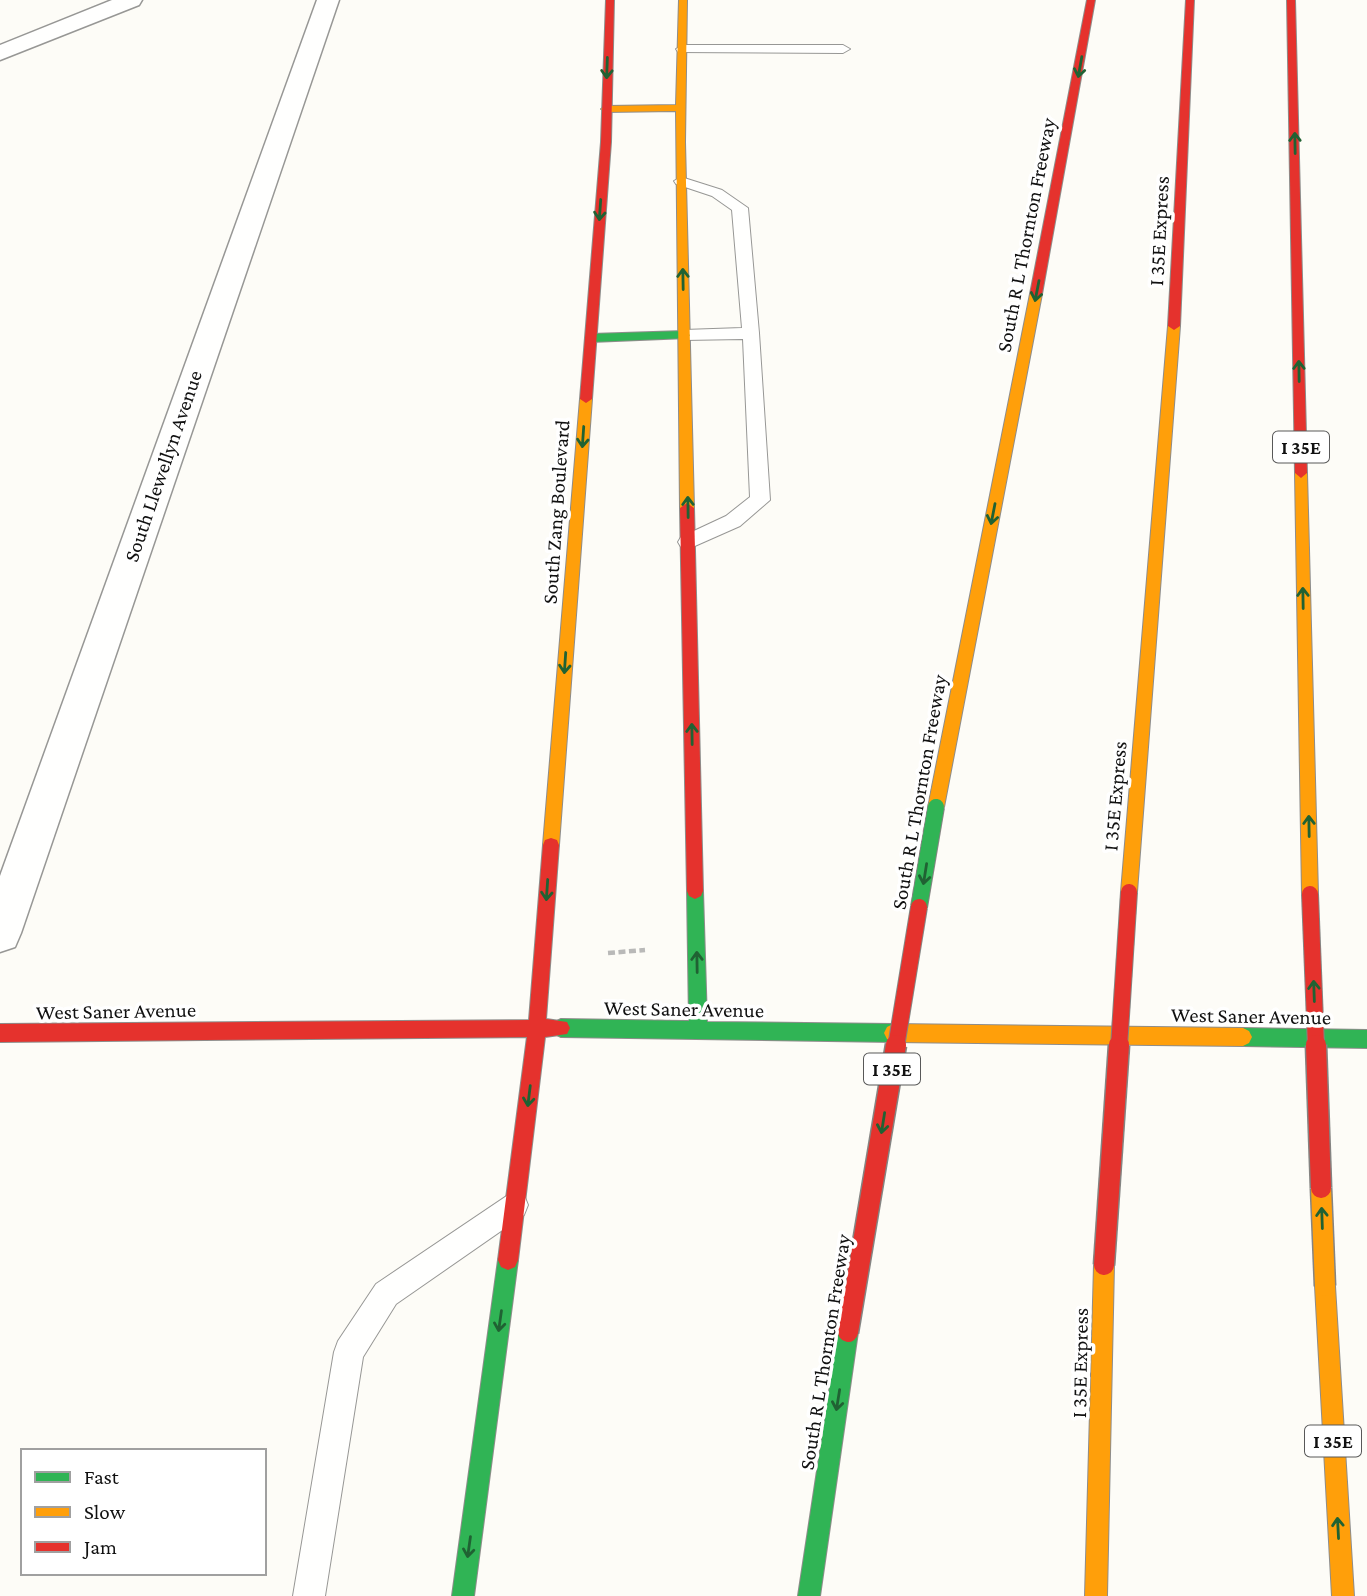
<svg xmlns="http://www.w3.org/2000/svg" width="1367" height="1596" viewBox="0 0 1367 1596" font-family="'Crimson Pro',serif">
<rect width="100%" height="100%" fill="#fdfcf7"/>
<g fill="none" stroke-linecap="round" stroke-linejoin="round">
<g stroke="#979795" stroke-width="2">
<g id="lane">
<path d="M683 45H843L850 49 843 53 678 52 676 49Z"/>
<path d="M681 177 722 190 748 208 759 333 770 500 740 526 688 549 681 547 678 542 681 537 726 516 750 497 743 339 684 340 676 335 684 330 742 328 732 210 712 196 676 184 674 181Z"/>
<path d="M514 1191 524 1195 528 1205 524 1215 396 1304 363 1357 325 1596H293L334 1352 338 1341 376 1284Z"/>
</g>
</g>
<g stroke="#979795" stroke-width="3">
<g id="street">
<path d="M112 0H142L139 5 0 60V45Z"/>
<path d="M317 0H339L21 933 15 947 0 952V876Z"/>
</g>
</g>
<g stroke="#8e8d8b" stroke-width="2">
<g id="fast">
<path d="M684 331 690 335 688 338 591 342 585 338 591 334Z"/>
<path d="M695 883 701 886 703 891 707 1022 893 1024 899 1027 902 1033 899 1039 893 1042 561 1037 555 1034 552 1028 555 1022 561 1019 689 1021 687 891 689 886Z"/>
<path d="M1243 1028 1367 1030V1048L1243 1046 1237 1043 1234 1037 1237 1031Z"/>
<path d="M508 1250 515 1253 518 1260 474 1596H452L498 1260 501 1253Z"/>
<path d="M848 1322 855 1325 858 1332 820 1596H798L838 1332 841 1325Z"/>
</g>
</g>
<g stroke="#8e8d8b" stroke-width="2">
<g id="slow">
<path d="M679 0H687L685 142 694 508 687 513 680 508 676 111 606 112 601 109 606 106 676 105Z"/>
<path d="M1036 290 1042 294 944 807 942 812 936 814 930 812 928 807 1030 294Z"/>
<path d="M1174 322 1180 326 1137 892 1135 897 1129 900 1123 897 1121 892 1168 326Z"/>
<path d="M586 395 592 399 559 845 557 850 551 852 545 850 543 845 580 399Z"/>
<path d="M1301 468 1307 473 1318 894 1316 899 1310 902 1304 899 1302 894 1295 473Z"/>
<path d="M893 1024 1243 1028 1249 1031 1252 1037 1249 1043 1243 1046 893 1042 887 1039 884 1033 887 1027Z"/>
<path d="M1104 1255 1111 1258 1114 1265 1107 1596H1085L1094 1265 1097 1258Z"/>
<path d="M1325 1276 1332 1279 1335 1286 1354 1596H1332L1315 1286 1318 1279Z"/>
</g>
</g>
<g stroke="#8e8d8b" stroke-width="2">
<g id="jam">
<path d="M606 0H614L611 142 592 399 586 403 580 399 601 142Z"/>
<path d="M1087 0H1095L1042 294 1036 298 1030 294Z"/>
<path d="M1186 0H1194L1180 326 1174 330 1168 326Z"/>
<path d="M1287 0H1295L1307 473 1301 478 1295 473Z"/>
<path d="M687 503 694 508 703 891 701 896 695 899 689 896 687 891 680 508Z"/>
<path d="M551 838 557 840 559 845 546 1019 567 1022 570 1028 567 1034 545 1037 518 1260 515 1267 508 1270 501 1267 498 1260 527 1037 0 1042V1024L529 1020 543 845 545 840Z"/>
</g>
</g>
<path stroke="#b9b9b8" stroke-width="4.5" stroke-dasharray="7 3.5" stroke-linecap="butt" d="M608 953 645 950"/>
<use href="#lane" fill="#fffffe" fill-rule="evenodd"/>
<use href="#street" fill="#fffffe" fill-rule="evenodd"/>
<use href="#fast" fill="#30b455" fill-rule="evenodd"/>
<use href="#slow" fill="#ff9f0a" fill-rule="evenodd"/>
<use href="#jam" fill="#e5322d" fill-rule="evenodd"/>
<g stroke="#858482" stroke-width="18" stroke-linecap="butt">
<path id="fast-bridge" d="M919 907 936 807"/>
</g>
<g stroke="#858482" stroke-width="23" stroke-linecap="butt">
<path id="slow-bridge" d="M1321 1188 1325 1286"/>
</g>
<g stroke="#858482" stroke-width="18" stroke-linecap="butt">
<g id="jam-bridge-far1">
<path d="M1310 894 1316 1047"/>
<path d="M896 1047 919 907"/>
<path d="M1119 1047 1129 892"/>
</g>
</g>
<g stroke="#858482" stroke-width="23" stroke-linecap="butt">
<g id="jam-bridge">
<path d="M1316 1045 1321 1188"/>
<path d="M1104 1265 1119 1045"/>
<path d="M848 1332 896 1045"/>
</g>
</g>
<use href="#fast-bridge" stroke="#30b455" stroke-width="16"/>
<use href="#slow-bridge" stroke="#ff9f0a" stroke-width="20"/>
<use href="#jam-bridge-far1" stroke="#e5322d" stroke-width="16"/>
<use href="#jam-bridge" stroke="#e5322d" stroke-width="20"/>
</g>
<defs><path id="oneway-shaft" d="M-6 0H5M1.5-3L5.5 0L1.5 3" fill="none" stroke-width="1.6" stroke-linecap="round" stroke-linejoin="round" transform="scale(1.75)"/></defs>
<g stroke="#206233">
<use href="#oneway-shaft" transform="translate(1080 67) rotate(100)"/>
<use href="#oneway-shaft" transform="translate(607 68) rotate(92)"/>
<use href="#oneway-shaft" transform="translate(1295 143) rotate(-91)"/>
<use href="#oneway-shaft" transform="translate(600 210) rotate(94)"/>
<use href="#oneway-shaft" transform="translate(683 279) rotate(-91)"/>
<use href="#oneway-shaft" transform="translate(1037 291) rotate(101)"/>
<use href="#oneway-shaft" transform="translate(1299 371) rotate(-91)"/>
<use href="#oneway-shaft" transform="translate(583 437) rotate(94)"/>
<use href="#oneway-shaft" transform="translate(688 507) rotate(-91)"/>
<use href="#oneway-shaft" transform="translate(993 514) rotate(101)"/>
<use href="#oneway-shaft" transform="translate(1303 598) rotate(-91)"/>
<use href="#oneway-shaft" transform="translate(565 663) rotate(94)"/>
<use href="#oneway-shaft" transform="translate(692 734) rotate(-91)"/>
<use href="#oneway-shaft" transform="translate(1309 826) rotate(-91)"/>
<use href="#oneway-shaft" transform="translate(925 874) rotate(99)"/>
<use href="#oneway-shaft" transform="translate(547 890) rotate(94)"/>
<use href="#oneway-shaft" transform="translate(697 962) rotate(-91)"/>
<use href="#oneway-shaft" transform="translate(1314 991) rotate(-92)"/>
<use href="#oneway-shaft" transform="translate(529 1096) rotate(97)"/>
<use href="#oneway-shaft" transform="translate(883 1123) rotate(99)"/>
<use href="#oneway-shaft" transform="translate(1322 1218) rotate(-92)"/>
<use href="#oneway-shaft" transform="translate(500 1321) rotate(98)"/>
<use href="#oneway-shaft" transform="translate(838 1400) rotate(99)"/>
<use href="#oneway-shaft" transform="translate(1338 1528) rotate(-93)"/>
<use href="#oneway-shaft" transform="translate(469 1547) rotate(98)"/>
</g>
<g text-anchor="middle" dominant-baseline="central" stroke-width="7" stroke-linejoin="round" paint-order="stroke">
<g fill="#fff" stroke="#585858" stroke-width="2">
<rect x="1273" y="431.5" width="56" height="31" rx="5"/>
<rect x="864" y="1053.5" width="56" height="31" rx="5"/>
<rect x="1305" y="1425.5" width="56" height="31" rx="5"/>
</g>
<g font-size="19" font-weight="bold" fill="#111">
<text x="1301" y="447">I 35E</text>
<text x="892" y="1069">I 35E</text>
<text x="1333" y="1441">I 35E</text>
</g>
<g font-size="21" fill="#111" stroke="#fff">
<text transform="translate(1159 231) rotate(-87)">I 35E Express</text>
<text transform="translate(1026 235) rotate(-79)">South R L Thornton Freeway</text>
<text transform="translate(163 466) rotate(-71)">South Llewellyn Avenue</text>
<text transform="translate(556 512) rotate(-86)">South Zang Boulevard</text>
<text transform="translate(919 792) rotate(-80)">South R L Thornton Freeway</text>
<text transform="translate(1115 796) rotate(-85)">I 35E Express</text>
<text transform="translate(684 1009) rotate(1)">West Saner Avenue</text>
<text transform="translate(116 1011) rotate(-1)">West Saner Avenue</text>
<text transform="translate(1251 1016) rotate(1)">West Saner Avenue</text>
<text transform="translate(825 1352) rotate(-81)">South R L Thornton Freeway</text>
<text transform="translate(1080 1363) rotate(-89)">I 35E Express</text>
</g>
</g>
<rect x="21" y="1449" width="245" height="126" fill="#ffffff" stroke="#a0a0a0" stroke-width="2"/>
<rect x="35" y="1472" width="35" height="10" fill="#30b455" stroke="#a0a0a0" stroke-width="2"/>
<text x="84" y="1484" font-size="21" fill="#111111">Fast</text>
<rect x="35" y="1507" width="35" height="10" fill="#ff9f0a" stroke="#a0a0a0" stroke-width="2"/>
<text x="84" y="1519" font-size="21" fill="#111111">Slow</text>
<rect x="35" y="1542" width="35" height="10" fill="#e5322d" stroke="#a0a0a0" stroke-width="2"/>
<text x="84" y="1554" font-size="21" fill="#111111">Jam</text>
</svg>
